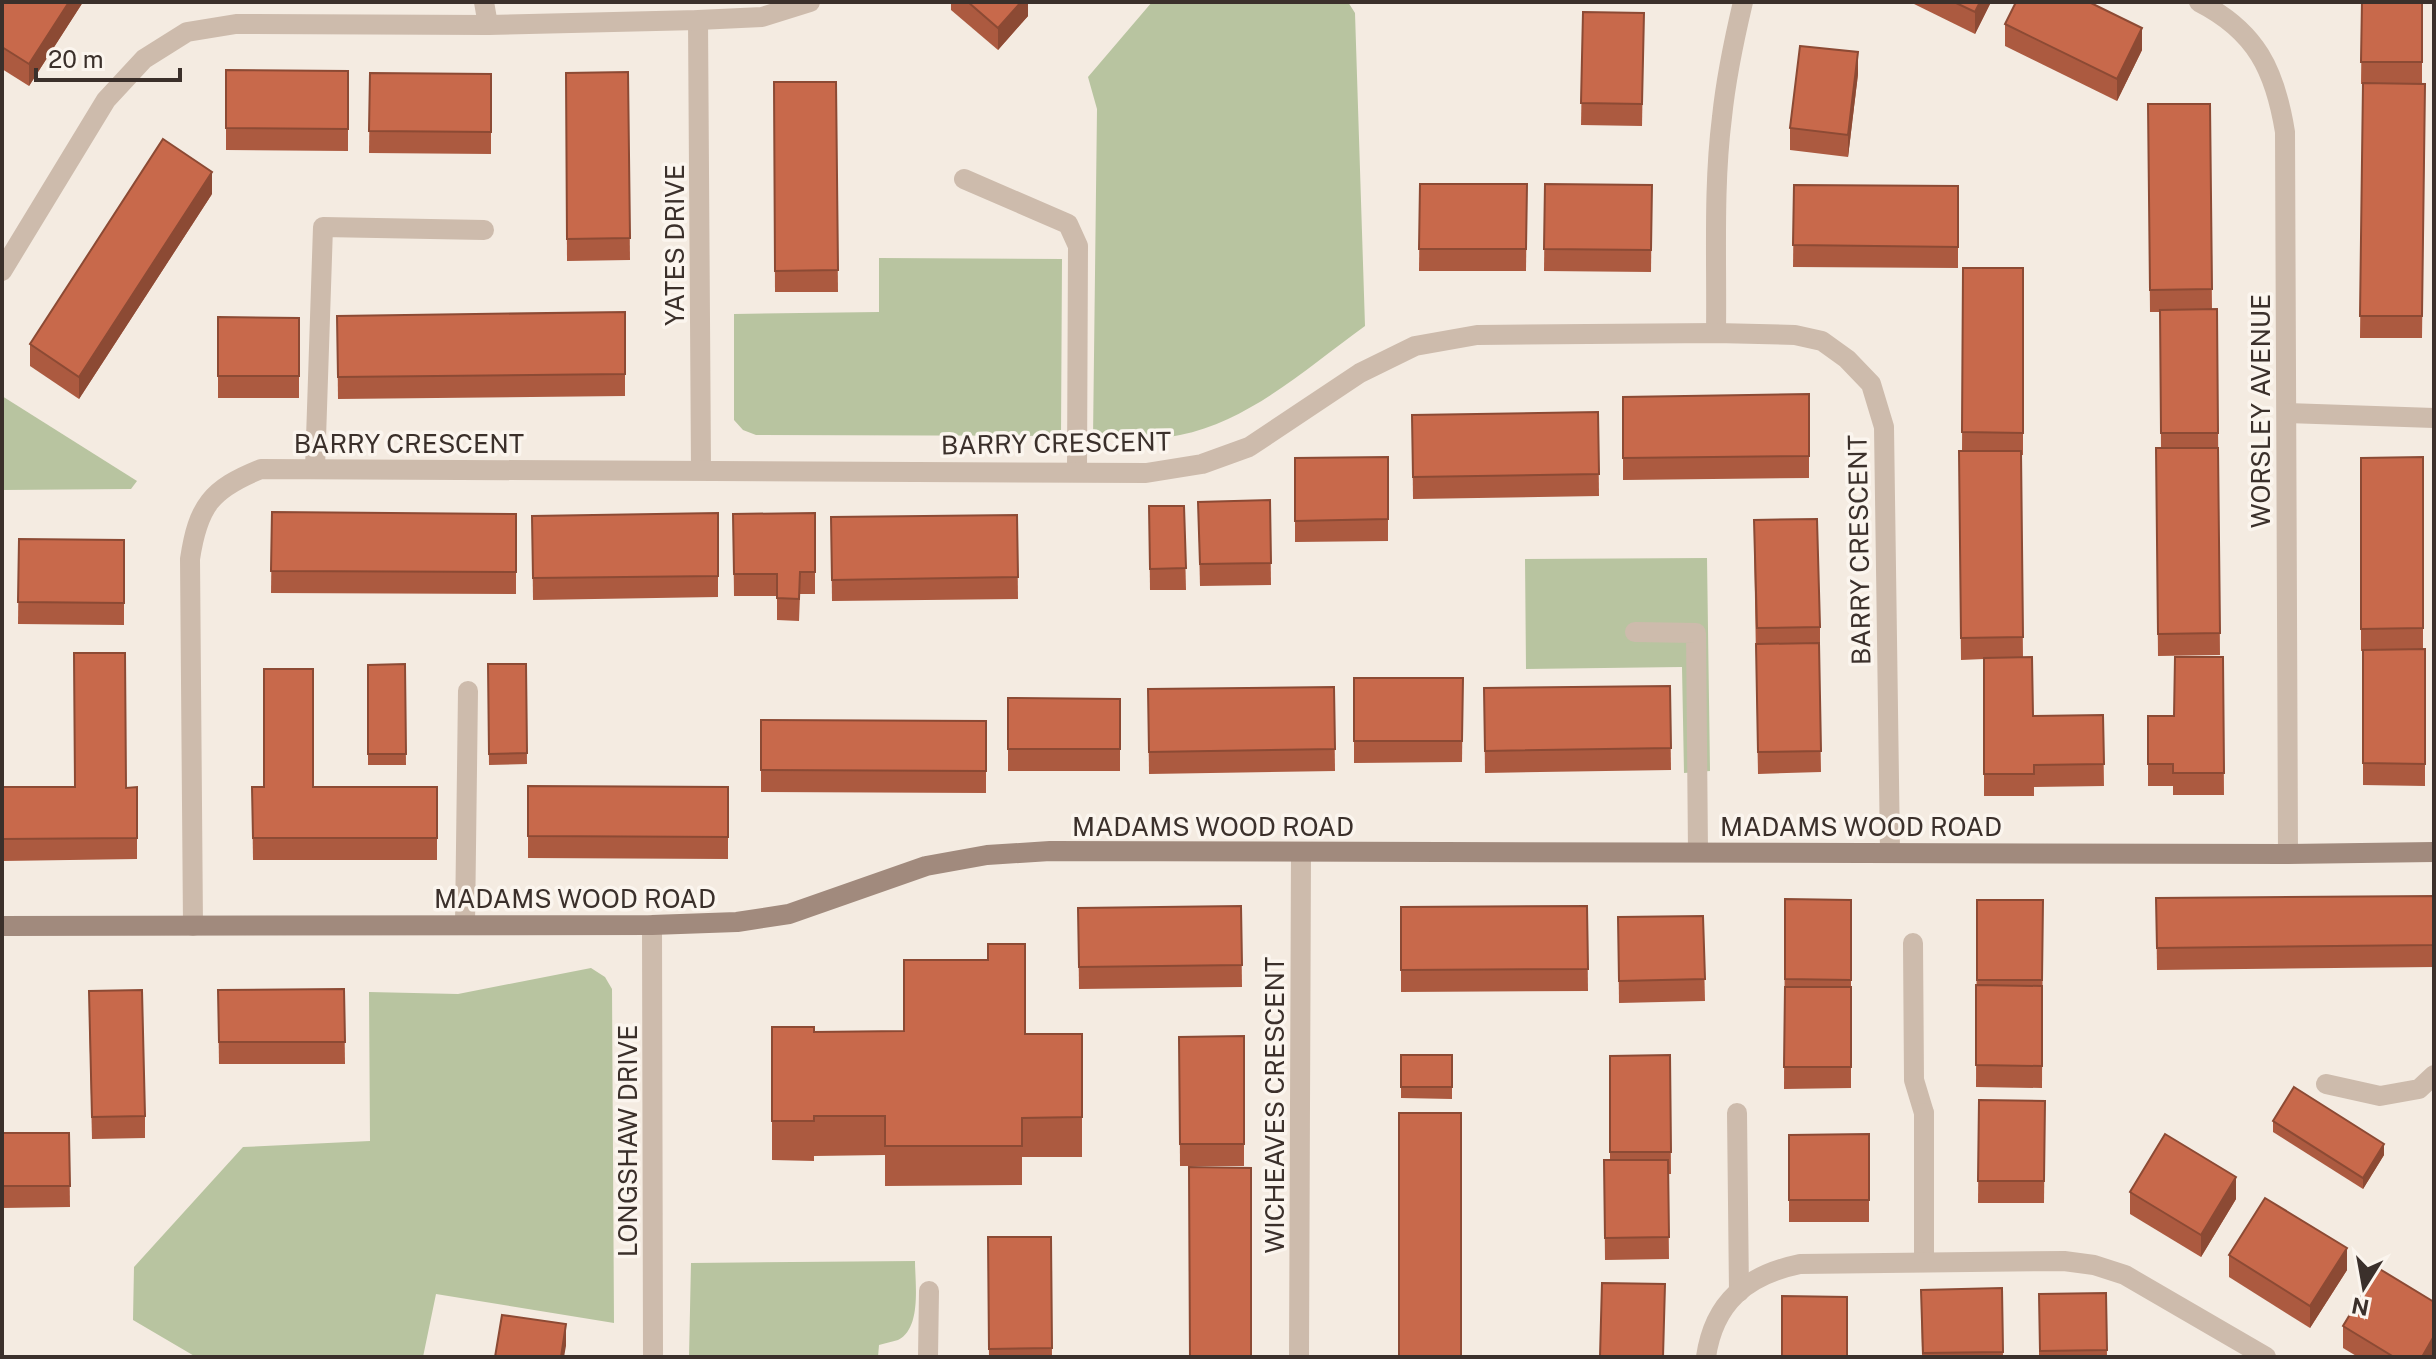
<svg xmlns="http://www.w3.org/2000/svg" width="2436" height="1359" viewBox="0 0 2436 1359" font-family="'Public Sans',sans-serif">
<rect width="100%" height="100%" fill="#f4ebe1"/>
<g fill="#b8c4a0">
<path d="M1152 2H1348L1355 13 1365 326C1308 367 1250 421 1180 435 1153 441 1121 437 1093 438L1097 109 1088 77Z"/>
<path d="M879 258 1062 259 1061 436 756 435 743 430 734 420V314L879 312Z"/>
<path d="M2 396 137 481 131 489 2 490Z"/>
<path d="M1707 558 1710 771 1684 773 1682 667 1526 669 1525 559Z"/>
<path d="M591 968 605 977 612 989 614 1323 436 1294 423 1357H196L133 1320 134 1267 243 1147 370 1141 369 992 458 994Z"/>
<path d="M915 1261C915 1283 922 1328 898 1340 892 1342 885 1343 879 1345L878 1357H689L691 1263Z"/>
</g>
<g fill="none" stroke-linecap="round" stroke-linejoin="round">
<g stroke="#cdbbac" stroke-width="20">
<path d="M964 179 1068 224 1078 246 1077 471"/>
<path d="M315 469 323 227 484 230"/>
<path d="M1635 632 1696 633 1698 852"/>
<path d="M465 925 468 691"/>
<path d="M1913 943 1914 1080 1924 1113"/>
<path d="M2326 1084 2380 1096 2419 1089 2434 1075"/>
<path d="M1737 1113 1739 1292"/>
</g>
<g stroke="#cdbbac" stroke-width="20">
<path d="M484 2 488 25"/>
<path d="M2199 2C2256 31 2275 70 2285 132L2288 854"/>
<path d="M698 20 701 470"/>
<path d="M2 271 106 100 144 59 187 32 236 24 488 25 698 20 762 17 810 2"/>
<path d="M1716 333C1717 261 1713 188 1722 117 1726 78 1734 40 1743 2"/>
<path d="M2287 413 2434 418"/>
<path d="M652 925 653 1357"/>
<path d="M193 926 190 559C198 506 211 489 261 469L1146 473 1202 464 1249 447 1360 373 1415 346 1477 335 1716 333 1795 335 1822 341 1847 359 1871 384 1884 427 1890 851"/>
<path d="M1924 1113V1262"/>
<path d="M928 1357 929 1291"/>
<path d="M1299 1357 1301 853"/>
<path d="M1706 1357C1714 1302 1747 1275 1800 1264L2064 1261 2094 1265 2125 1275 2266 1357"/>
</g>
<path stroke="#a18a7d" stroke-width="20" d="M2 926 652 925 737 922 789 914 926 866 987 855 1050 851 2288 854 2434 852"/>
</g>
<g fill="#ac5a40">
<path d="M2 2H83L29 86 2 69Z"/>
<path d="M951 2H1028V16L998 50 951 10Z"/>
<path d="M1910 2H1991L1975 34Z"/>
<path d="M2362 2H2422V84L2425 106 2422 338H2360L2363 84H2361Z"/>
<path d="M1583 12 1644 13 1642 126 1581 125Z"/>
<path d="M2005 24 2142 50 2117 101 2005 46Z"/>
<path d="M226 70 348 71V151L226 150Z"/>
<path d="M628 72 630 260 567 261 566 73Z"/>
<path d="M370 73 491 74V154L369 153Z"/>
<path d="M1858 74 1848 157 1790 150V128Z"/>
<path d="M774 82H836L838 292H775Z"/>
<path d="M2148 104H2210L2212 309H2217L2220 655 2158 656 2156 448H2161L2160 312H2150Z"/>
<path d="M1420 184H1527L1526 271H1419Z"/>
<path d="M1545 184 1652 185 1651 272 1544 271Z"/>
<path d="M1794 185 1958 186V268L1793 267Z"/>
<path d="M212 194 79 399 30 366V344Z"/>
<path d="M1963 268H2023V455H2021L2023 657 2033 716 2103 715 2104 786 2034 787V796H1984V659L1961 660 1959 451H1962Z"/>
<path d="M625 312V396L338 399 337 316Z"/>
<path d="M218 317 299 318V398H218Z"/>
<path d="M1809 394V478L1623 480V397Z"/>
<path d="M1598 412 1599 496 1413 499 1412 415Z"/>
<path d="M1388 457V541L1295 542V458Z"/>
<path d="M2423 457V649H2425V786L2363 785V651H2361V458Z"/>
<path d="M1270 500 1271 585 1200 586 1198 502Z"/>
<path d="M1149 506H1184L1186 590H1150Z"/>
<path d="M272 512 516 514V594L271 593Z"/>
<path d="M718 513V597L533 600 532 516Z"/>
<path d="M815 513V594H800L799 621 777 620V596H734L733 514Z"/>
<path d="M1017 515 1018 599 832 601 831 517Z"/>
<path d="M19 539 124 540V625L18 624Z"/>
<path d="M1754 542 1820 627V649H1819L1821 772 1758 774Z"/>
<path d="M2223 657 2224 795H2173V786H2148V716H2174Z"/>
<path d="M405 664 406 765H368V665Z"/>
<path d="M488 664H526L527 764 489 765Z"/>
<path d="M1354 678H1463L1462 762 1354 763Z"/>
<path d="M1670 686 1671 770 1485 773 1484 688Z"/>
<path d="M1334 687 1335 771 1149 774 1148 689Z"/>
<path d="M1008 698 1120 699V771H1008Z"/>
<path d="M761 720 986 721V793L761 792Z"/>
<path d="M528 786 728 787V859L528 858Z"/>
<path d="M2 787H137V859L2 861Z"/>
<path d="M252 787H437V860H253Z"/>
<path d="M2434 896V967L2157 970 2156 898Z"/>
<path d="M1785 899 1851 900V1088L1784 1089Z"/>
<path d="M1977 900H2043L2042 1088 1976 1087Z"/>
<path d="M1241 906 1242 987 1079 989 1078 908Z"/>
<path d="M1587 906 1588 991 1401 992V907Z"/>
<path d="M1703 916 1705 1001 1619 1003 1618 917Z"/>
<path d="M344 989 345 1064H219L218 990Z"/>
<path d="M89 1013 145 1116V1138L92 1139Z"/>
<path d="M772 1027 814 1032 1082 1034V1157H1022V1185L885 1186V1155L814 1156V1161L772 1160Z"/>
<path d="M1244 1036V1166H1180L1179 1037Z"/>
<path d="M1401 1055H1452V1099L1401 1098Z"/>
<path d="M1670 1055 1671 1174H1668L1669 1259 1605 1260 1604 1160H1610V1056Z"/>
<path d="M1979 1100 2045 1101 2044 1203H1978Z"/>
<path d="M2273 1121 2384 1155 2363 1189 2273 1132Z"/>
<path d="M2 1133H69L70 1207 2 1208Z"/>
<path d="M1869 1134V1222H1789V1135Z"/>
<path d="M2130 1192 2236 1199 2201 1257 2130 1214Z"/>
<path d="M988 1237H1051L1052 1357H989Z"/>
<path d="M2229 1255 2347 1270 2310 1328 2229 1277Z"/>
<path d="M2002 1288 2003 1357H1922L1921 1290Z"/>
<path d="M2106 1293 2107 1357H2039V1294Z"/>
<path d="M2343 1326 2434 1357H2358L2343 1348Z"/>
</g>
<g fill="#8c4a34">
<path d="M69 2H83L29 86V64Z"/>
<path d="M1021 2H1028V16L998 50V28Z"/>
<path d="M1980 2H1991L1975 34V12Z"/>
<path d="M2142 28V50L2117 101V79Z"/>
<path d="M1858 52V74L1848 157V135Z"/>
<path d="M212 172V194L79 399V377Z"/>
<path d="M2384 1144V1155L2363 1189V1178Z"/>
<path d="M2236 1177V1199L2201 1257V1235Z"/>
<path d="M2347 1248V1270L2310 1328V1306Z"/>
<path d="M566 1324V1346L564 1357H561Z"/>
<path d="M2434 1336V1357H2422Z"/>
</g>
<g fill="#c8694b" stroke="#8c4a34" stroke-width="2">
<path d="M2 2H69L29 64 2 47Z"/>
<path d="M968 2H1021L998 28Z"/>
<path d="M1954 2H1980L1975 12Z"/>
<path d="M2016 2H2089L2142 28 2117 79 2005 24Z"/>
<path d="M2362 2H2422V62H2361Z"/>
<path d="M1583 12 1644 13 1642 104 1581 103Z"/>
<path d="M1800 46 1858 52 1848 135 1790 128Z"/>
<path d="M226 70 348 71V129L226 128Z"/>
<path d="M628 72 630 238 567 239 566 73Z"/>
<path d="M370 73 491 74V132L369 131Z"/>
<path d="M774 82H836L838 270 775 271Z"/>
<path d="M2363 83 2425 84 2422 316H2360Z"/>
<path d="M2148 104H2210L2212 289 2150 290Z"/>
<path d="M163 139 212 172 79 377 30 344Z"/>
<path d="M1420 184H1527L1526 249H1419Z"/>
<path d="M1545 184 1652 185 1651 250 1544 249Z"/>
<path d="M1794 185 1958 186V247L1793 245Z"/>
<path d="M1963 268H2023V433L1962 432Z"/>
<path d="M2217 309 2218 433H2161L2160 310Z"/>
<path d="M625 312V374L338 377 337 316Z"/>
<path d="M218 317 299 318V376H218Z"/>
<path d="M1809 394V456L1623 458V397Z"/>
<path d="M1598 412 1599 474 1413 477 1412 415Z"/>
<path d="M2156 448H2218L2220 633 2158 634Z"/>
<path d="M1959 451H2021L2023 637 1961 638Z"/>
<path d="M1388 457V519L1295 521V458Z"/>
<path d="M2423 457V628L2361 629V458Z"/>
<path d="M1270 500 1271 563 1200 564 1198 502Z"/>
<path d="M1149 506H1184L1186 568 1150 569Z"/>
<path d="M272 512 516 514V572L271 571Z"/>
<path d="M718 513V576L533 578 532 516Z"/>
<path d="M815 513V572H800L799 599 777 598V574H734L733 514Z"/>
<path d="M1017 515 1018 577 832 580 831 517Z"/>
<path d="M1817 519 1820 627 1757 628 1754 520Z"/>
<path d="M19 539 124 540V603L18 602Z"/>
<path d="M1819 643 1821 751 1758 752 1756 644Z"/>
<path d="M2425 649V764L2363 763V650Z"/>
<path d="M74 653H125L126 788 137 787V838L2 839V787H75Z"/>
<path d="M2032 657 2033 716 2103 715 2104 764 2034 765V774H1984V658Z"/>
<path d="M2175 657H2223L2224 773H2173V764H2148V716H2174Z"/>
<path d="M405 664 406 754H368V665Z"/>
<path d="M488 664H526L527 753 489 754Z"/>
<path d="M264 669H313V787H437V838H253L252 787H264Z"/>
<path d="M1354 678H1463L1462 741H1354Z"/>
<path d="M1670 686 1671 748 1485 751 1484 688Z"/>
<path d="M1334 687 1335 749 1149 752 1148 689Z"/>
<path d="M1008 698 1120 699V749H1008Z"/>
<path d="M761 720 986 721V771L761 770Z"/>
<path d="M528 786 728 787V837L528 836Z"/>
<path d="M2434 896V945L2157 948 2156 898Z"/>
<path d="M1785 899 1851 900V980L1785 979Z"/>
<path d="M1977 900H2043L2042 980H1977Z"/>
<path d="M1241 906 1242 965 1079 967 1078 908Z"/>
<path d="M1587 906 1588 969 1401 970V907Z"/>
<path d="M1703 916 1705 979 1619 981 1618 917Z"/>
<path d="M988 944H1025V1034H1082V1117L1022 1118V1146H885V1116H814V1121H772V1027H814V1032L904 1031V960H988Z"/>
<path d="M1976 985 2042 986V1066L1976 1065Z"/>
<path d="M1785 987H1851V1067H1784Z"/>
<path d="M344 989 345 1042H219L218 990Z"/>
<path d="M142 990 145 1116 92 1117 89 991Z"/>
<path d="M1244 1036V1144H1180L1179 1037Z"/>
<rect x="1401" y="1055" width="51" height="32"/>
<path d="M1670 1055 1671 1152H1610V1056Z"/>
<path d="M2294 1087 2384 1144 2363 1178 2273 1121Z"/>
<path d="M1979 1100 2045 1101 2044 1181H1978Z"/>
<rect x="1399" y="1113" width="62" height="244"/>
<path d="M2 1133H69L70 1186H2Z"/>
<path d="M1869 1134V1200H1789V1135Z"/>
<path d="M2165 1134 2236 1177 2201 1235 2130 1192Z"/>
<path d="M1604 1160H1668L1669 1237 1605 1238Z"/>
<path d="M1189 1167 1251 1168V1357H1190Z"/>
<path d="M2265 1198 2347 1248 2310 1306 2229 1255Z"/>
<path d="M988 1237H1051L1052 1348 989 1349Z"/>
<path d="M2378 1268 2434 1302V1336L2422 1357H2394L2343 1326Z"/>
<path d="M1602 1283 1665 1284 1663 1357H1600Z"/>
<path d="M2002 1288 2003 1352 1923 1353 1921 1290Z"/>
<path d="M2106 1293 2107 1350 2040 1351 2039 1294Z"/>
<path d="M1782 1296 1847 1297V1357H1782Z"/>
<path d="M502 1315 566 1324 561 1357H495Z"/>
</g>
<g text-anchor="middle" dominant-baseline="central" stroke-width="7" stroke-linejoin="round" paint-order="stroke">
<g font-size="26" fill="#3b302b" stroke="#fbf5ee">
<text transform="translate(674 245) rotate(-90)">YATES DRIVE</text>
<text transform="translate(2260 411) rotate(-90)">WORSLEY AVENUE</text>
<text x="409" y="443">BARRY CRESCENT</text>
<text transform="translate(1056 443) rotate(-1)">BARRY CRESCENT</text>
<text transform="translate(1859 550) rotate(-91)">BARRY CRESCENT</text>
<text x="1213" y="826">MADAMS WOOD ROAD</text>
<text x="1861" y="826">MADAMS WOOD ROAD</text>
<text x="575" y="898">MADAMS WOOD ROAD</text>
<text transform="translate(1274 1105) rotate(-90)">WICHEAVES CRESCENT</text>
<text transform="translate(627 1141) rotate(-90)">LONGSHAW DRIVE</text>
</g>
</g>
<rect width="2436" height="1359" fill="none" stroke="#3b302b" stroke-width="8"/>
<g transform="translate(2364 1287) rotate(191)" stroke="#fbf5ee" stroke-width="6" paint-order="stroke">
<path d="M0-6L14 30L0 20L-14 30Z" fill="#3b302b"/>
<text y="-12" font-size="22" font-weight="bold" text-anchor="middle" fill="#3b302b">N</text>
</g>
<path d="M36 68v12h144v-12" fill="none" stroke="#3b302b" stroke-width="4"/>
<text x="48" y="68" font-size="24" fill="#3b302b" stroke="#fbf5ee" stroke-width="6" paint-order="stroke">20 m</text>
</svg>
